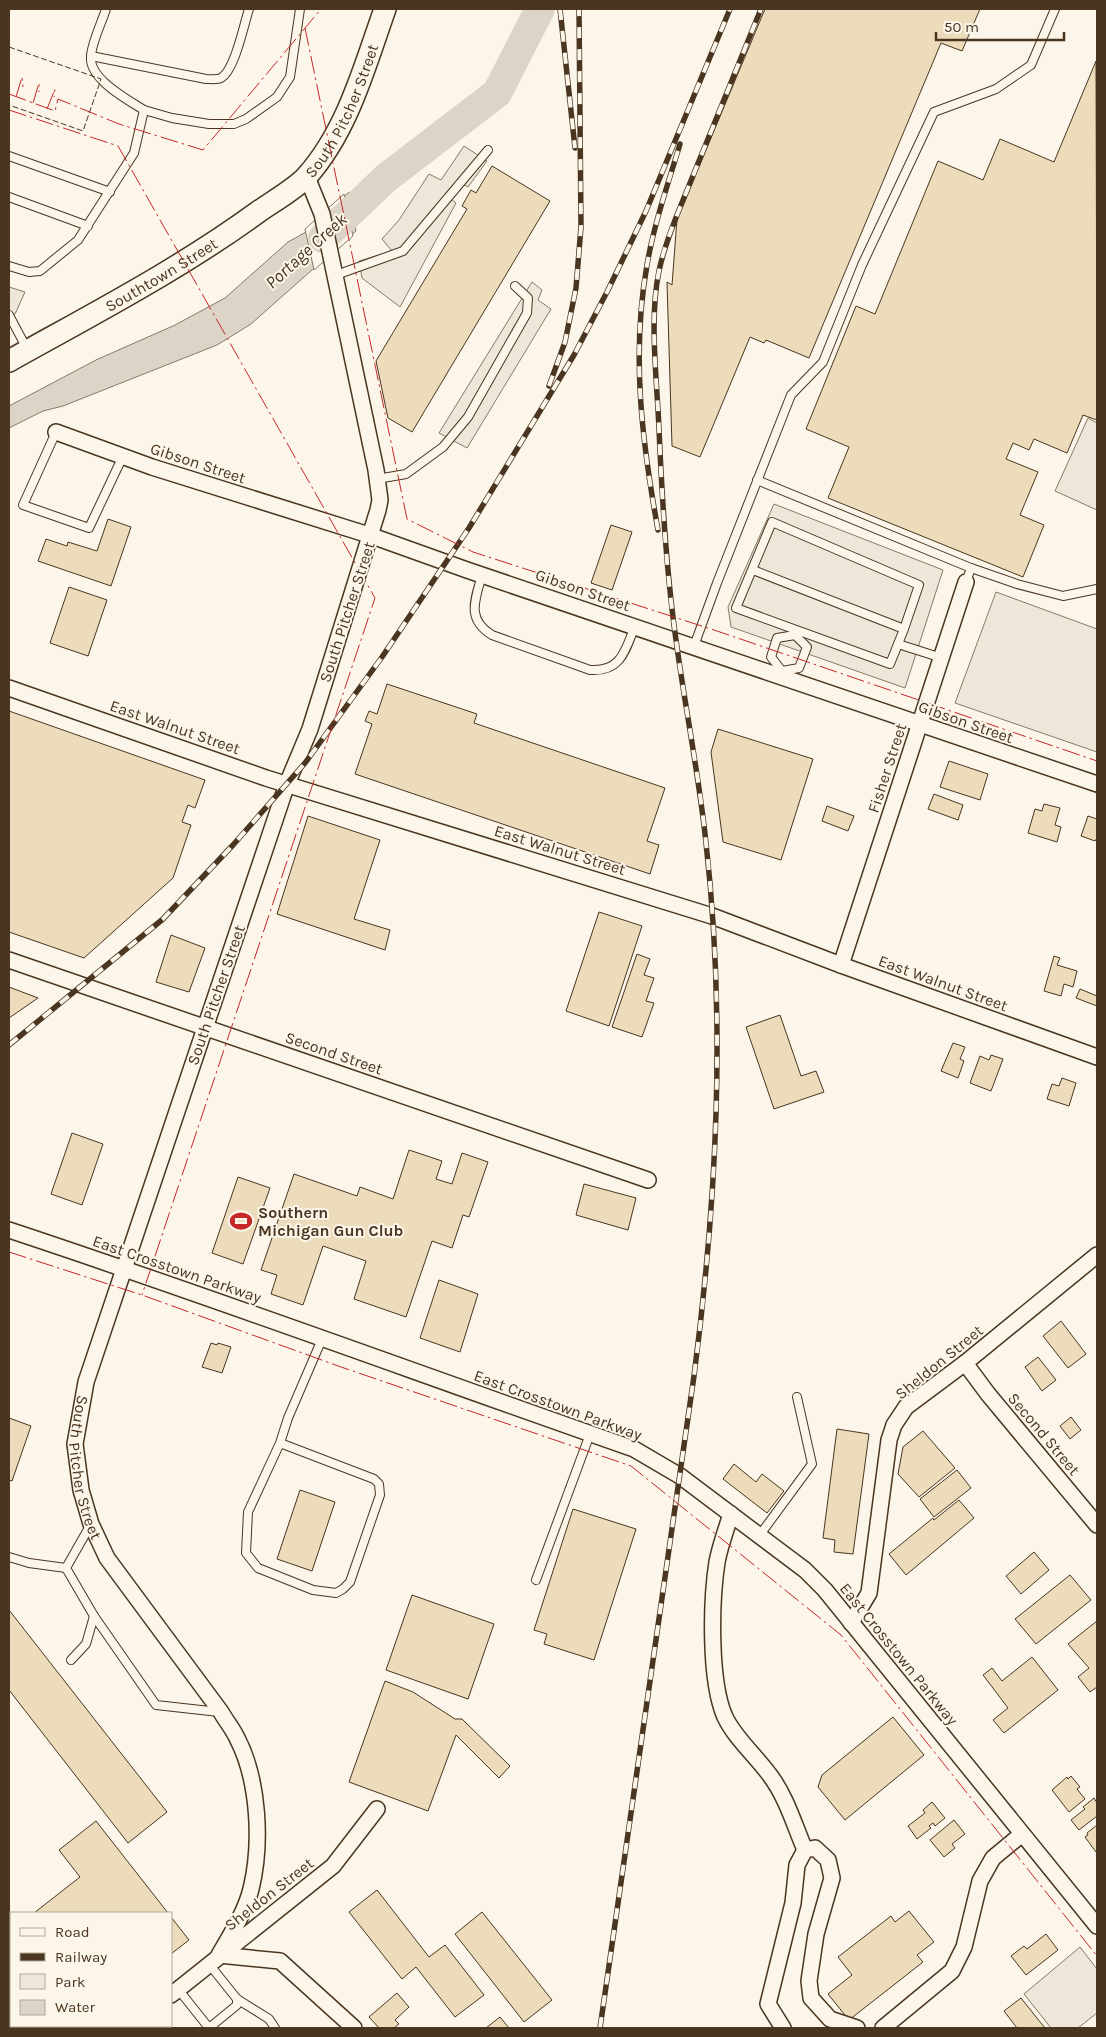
<svg xmlns="http://www.w3.org/2000/svg" width="1106" height="2037" viewBox="0 0 1106 2037" font-family="Karla,sans-serif">
<rect width="100%" height="100%" fill="#fbf6e9"/>
<path fill="#ede6d9" stroke="#887966" d="M996 592 1097 629V752L955 703Z"/>
<g fill="#ede7d9" stroke="#887966">
<path d="M464 146 487 161 468 187 461 183 451 199 456 203 400 307 362 278 359 261 392 251 382 239 399 220 429 174 441 180Z"/>
<path d="M532 282 542 290 538 300 551 309 467 448 439 433Z"/>
<path d="M9 287 25 292 15 314 9 317Z"/>
<path d="M1088 418 1097 423V510L1055 491Z"/>
<path d="M774 504 943 570 905 688 731 627 728 607Z"/>
<path d="M1080 1947 1097 1969V2013L1078 2028H1051L1024 1994Z"/>
</g>
<path fill="#dcd4c6" stroke="#887966" d="M349 192 356 231 251 324 217 345 63 406 43 411 9 428V406L96 360 175 325 225 298 288 242 306 232Z"/>
<path fill="#fbf6e9" stroke="#887966" d="M344 194 353 236 314 270 305 229Z"/>
<g fill="none" stroke-linecap="round" stroke-linejoin="round">
<path stroke="#dcd4c6" stroke-width="30" d="M323 238 386 178 497 93 540 9"/>
</g>
<g fill="#ecdcbc" stroke="#4a3520">
<path d="M765 9H980L962 51 941 43 809 358 766 340 764 343 750 337 700 457 672 446 667 282 672 285 677 219Z"/>
<path d="M1096 61 1097 420 1083 415 1067 453 1034 439 1029 450 1013 443 1006 459 1038 472 1020 515 1044 525 1023 577 828 498 849 447 806 429 856 306 875 314 938 161 983 180 1000 139 1054 162Z"/>
<path d="M492 166 550 201 412 432 388 418 376 361 467 209 462 206 471 190 476 193Z"/>
<path d="M108 519 131 527 111 586 38 561 46 539 67 546 68 542 97 551Z"/>
<path d="M611 525 632 532 612 590 591 583Z"/>
<path d="M69 587 107 600 88 656 50 643Z"/>
<path d="M387 684 477 714 474 723 665 788 647 841 659 845 650 874 355 774 372 724 365 721 369 711 377 714Z"/>
<path d="M9 711 205 780 195 808 188 805 182 822 191 825 173 878 84 958 9 932Z"/>
<path d="M718 729 813 759 781 860 723 842 711 752Z"/>
<path d="M949 761 988 774 980 800 940 787Z"/>
<path d="M934 794 963 805 958 820 928 809Z"/>
<path d="M1044 804 1060 808 1055 825 1061 827 1057 842 1028 833 1035 809 1042 811Z"/>
<path d="M827 806 854 816 848 831 822 821Z"/>
<path d="M308 816 380 840 354 919 390 930 385 950 277 914Z"/>
<path d="M1088 816 1097 819V838L1095 841 1081 836Z"/>
<path d="M599 912 642 926 609 1026 566 1011Z"/>
<path d="M171 935 205 948 189 992 156 982Z"/>
<path d="M637 954 650 959 644 975 654 978 646 1001 654 1003 642 1037 612 1027Z"/>
<path d="M1054 956 1060 958 1057 965 1077 971 1073 987 1064 984 1061 996 1044 991Z"/>
<path d="M9 987 38 998 9 1018Z"/>
<path d="M1080 989 1097 996V1006L1076 998Z"/>
<path d="M780 1015 801 1076 816 1071 824 1092 774 1109 746 1027Z"/>
<path d="M953 1043 965 1047 960 1059 964 1061 958 1078 941 1071Z"/>
<path d="M991 1055 1003 1059 991 1091 970 1083 980 1056 989 1060Z"/>
<path d="M1062 1078 1076 1083 1069 1106 1047 1099 1052 1084 1059 1086Z"/>
<path d="M72 1133 103 1144 82 1205 51 1194Z"/>
<path d="M409 1150 442 1161 436 1179 452 1184 462 1153 488 1162 469 1217 463 1215 452 1248 432 1241 406 1317 354 1299 366 1261 323 1246 303 1305 271 1294 277 1275 261 1270 294 1174 357 1196 360 1187 393 1199Z"/>
<path d="M238 1177 270 1188 243 1264 212 1253Z"/>
<path d="M584 1184 636 1198 628 1230 576 1215Z"/>
<path d="M439 1280 478 1294 460 1352 420 1338Z"/>
<path d="M1061 1321 1086 1354 1068 1368 1043 1336Z"/>
<path d="M211 1343 217 1345 218 1343 231 1347 222 1373 202 1367Z"/>
<path d="M1038 1357 1056 1380 1042 1391 1025 1367Z"/>
<path d="M1071 1417 1081 1430 1070 1439 1060 1426Z"/>
<path d="M9 1418 31 1426 12 1481 9 1480Z"/>
<path d="M837 1429 869 1434 853 1554 834 1552 835 1540 823 1538Z"/>
<path d="M923 1431 955 1468 919 1497 898 1474 903 1447Z"/>
<path d="M734 1464 756 1482 762 1474 784 1491 767 1513 723 1479Z"/>
<path d="M957 1470 971 1488 934 1517 920 1499Z"/>
<path d="M300 1490 335 1502 312 1571 277 1559Z"/>
<path d="M959 1500 974 1518 906 1575 889 1554 933 1518 934 1520Z"/>
<path d="M573 1509 636 1529 594 1660 544 1644 547 1634 534 1630Z"/>
<path d="M1034 1552 1049 1570 1021 1594 1006 1576Z"/>
<path d="M1070 1575 1091 1600 1036 1644 1015 1619Z"/>
<path d="M412 1595 494 1624 468 1699 386 1670Z"/>
<path d="M9 1610 167 1812 128 1843 9 1690Z"/>
<path d="M1097 1621V1687L1090 1692 1078 1677 1089 1668 1068 1644Z"/>
<path d="M1032 1657 1058 1690 1004 1733 993 1720 1008 1708 983 1675 992 1668 1002 1681Z"/>
<path d="M385 1681 413 1692 455 1719H462L510 1766 499 1778 456 1735 428 1811 349 1782Z"/>
<path d="M893 1717 924 1755 845 1820 818 1787 822 1775Z"/>
<path d="M1071 1776 1080 1787 1077 1789 1085 1799 1069 1812 1052 1790 1067 1777 1068 1779Z"/>
<path d="M1094 1798 1097 1803V1816L1079 1830 1071 1820 1085 1809 1083 1807Z"/>
<path d="M932 1802 945 1818 935 1826 933 1823 929 1826 931 1828 917 1839 908 1826 925 1813 923 1810Z"/>
<path d="M954 1820 965 1834 952 1844 955 1848 944 1857 930 1840Z"/>
<path d="M96 1821 168 1913H34L80 1877 59 1850Z"/>
<path d="M1097 1825V1851L1096 1852 1085 1837 1088 1835 1087 1833Z"/>
<path d="M377 1890 429 1957 445 1945 484 1995 455 2017 416 1967 402 1979 349 1912Z"/>
<path d="M909 1911 934 1942 917 1955 923 1962 849 2020 828 1994 852 1975 838 1957 891 1916 895 1922Z"/>
<path d="M482 1912 552 2000 524 2022 455 1934Z"/>
<path d="M171 1917 189 1940 171 1954Z"/>
<path d="M11 1931V2006L9 2003V1933Z"/>
<path d="M1046 1934 1058 1950 1026 1975 1011 1956 1024 1946 1027 1949Z"/>
<path d="M397 1993 409 2007 395 2020 399 2024 394 2028H379L369 2017Z"/>
<path d="M1021 1998 1045 2028H1017L1004 2011Z"/>
<path d="M500 2017 509 2028H486Z"/>
<path d="M26 2026H80L76 2028H28Z"/>
</g>
<g fill="none" stroke-linecap="round" stroke-linejoin="round">
<g stroke="#4a3520" stroke-width="10">
<g id="service">
<path d="M106 9C102 22 91 44 91 57 89 79 128 100 144 110"/>
<path d="M91 56 206 79C211 79 217 80 221 78 235 70 244 24 249 9"/>
<path d="M9 156 110 192"/>
<path d="M9 197 88 226"/>
<path d="M9 266 29 272 40 271 78 240 134 153 144 110 172 118 209 124H234L246 119 277 97 290 77 300 9"/>
<path d="M336 275 403 251 488 150"/>
<path d="M9 315 27 349"/>
<path d="M56 432 23 505 89 528 123 456"/>
<path d="M377 479 406 474 443 447 468 417 527 313 528 298 515 286"/>
<path d="M757 480 971 568 966 582"/>
<path d="M971 568 1017 584 1063 596 1097 589"/>
<path d="M753 570 904 629 919 585 772 522 736 608 890 664 904 629"/>
<path d="M482 575C475 600 466 619 492 635L590 670C621 672 625 651 635 626"/>
<path d="M898 644 942 658"/>
<path d="M694 646 717 583 791 395 823 362 862 265 934 112 996 89 1031 65 1055 9"/>
<path d="M782 671 799 668 807 647 795 635"/>
<path d="M782 671 771 657 777 638 795 635"/>
<path d="M280 1443 248 1512 246 1553 258 1568 313 1590 336 1593 343 1589 350 1582 380 1495 379 1484 374 1479 280 1443 288 1418 322 1339"/>
<path d="M91 1524 66 1568 94 1616 156 1705 219 1712"/>
<path d="M759 1536 812 1464 797 1397"/>
<path d="M9 1557 29 1563 66 1568"/>
<path d="M536 1580 590 1434"/>
<path d="M71 1660 86 1644 94 1616"/>
<path d="M178 1989 209 2028"/>
<path d="M237 1999 269 2019 275 2028"/>
<path d="M159 2026 161 2028"/>
<path d="M209 2028 237 2005V1999L209 1964"/>
</g>
</g>
<g stroke="#4a3520" stroke-width="18">
<g id="minor">
<path id="s1" d="M307 177 322 214 376 470 380 500 378 510 310 729 287 784 86 1382 75 1444 81 1490 91 1524 107 1558 221 1712C226 1721 233 1729 237 1738 259 1780 262 1844 251 1889 245 1913 231 1934 219 1955L280 1961 354 2028"/>
<path d="M56 432 152 467 372 536 467 570 1097 784"/>
<path d="M9 688 266 778 712 916 841 965 1097 1057"/>
<path d="M9 960 648 1180"/>
<path d="M841 965 966 582"/>
<path d="M9 1230C218 1299 425 1376 634 1449L680 1476 805 1570 825 1590 1097 1926"/>
<path d="M965 1363 988 1394 1097 1525"/>
<path d="M731 1514C726 1530 720 1546 717 1562 711 1601 709 1681 725 1717 735 1738 755 1755 769 1774 786 1796 794 1824 805 1850"/>
<path d="M851 1623 869 1593 889 1440 894 1425 906 1407 965 1363 1097 1255"/>
<path d="M171 1995 333 1866 377 1809"/>
<path d="M131 2028 134 2026"/>
<path d="M783 2028 768 2004 793 1903 797 1865 805 1850 815 1848 828 1860 832 1878 816 1934 809 1981 811 1998 830 2019 857 2028"/>
<path d="M883 2028 952 1971 964 1947 980 1881 993 1858 1022 1834"/>
</g>
</g>
<g stroke="#4a3520" stroke-width="24">
<g id="secondary">
<path id="s2" d="M9 361C93 314 180 269 258 212 272 202 297 188 307 176 348 130 365 65 385 9"/>
</g>
</g>
<use href="#service" stroke="#fbf6e9" stroke-width="8"/>
<use href="#minor" stroke="#fbf6e9" stroke-width="15"/>
<use href="#secondary" stroke="#fbf6e9" stroke-width="21"/>
<g stroke="#4a3520" stroke-width="5.5">
<g id="rail">
<path d="M560 9 575 148"/>
<path d="M549 386 565 342 576 288 581 227 579 9"/>
<path d="M658 530C642 442 631 354 647 265 654 224 668 184 680 144"/>
<path d="M9 1045 163 919 233 845 305 763 382 657 469 528 574 355 608 290 646 211 730 9"/>
<path d="M600 2028 694 1376C717 1199 726 1021 706 843 699 775 685 707 676 640 666 570 662 499 659 429 657 380 649 318 659 271 663 251 670 233 677 215L761 9"/>
</g>
</g>
<use href="#rail" stroke="#fbf6e9" stroke-width="4" stroke-dasharray="11" stroke-linecap="butt"/>
<path stroke="#4a3520" stroke-width="1" stroke-dasharray="6 2.5" stroke-linecap="butt" d="M9 47 101 79 83 131 9 105"/>
<g stroke="#c62828" stroke-width="1" stroke-dasharray="18 4 2.5 4" stroke-linecap="butt">
<path d="M305 28 407 519 473 552 717 631 1097 761"/>
<path d="M9 94 55 111 58 99 119 124 203 150 321 9"/>
<path d="M16 97 22 77 23 87"/>
<path d="M33 103 39 83V92"/>
<path d="M47 109 55 89 54 97"/>
<path d="M9 110 118 146 375 598 142 1295"/>
<path d="M9 1252 142 1295 341 1367 631 1466 841 1635 1097 1956"/>
</g>
</g>
<defs>
<g id="stadium-bare" transform="scale(1.725)"><path d="M0-5a6.5 5 0 1 0 0 10a6.5 5 0 1 0 0-10ZM-3.5-1.8h7v3.6h-7Z" fill="#c62828" stroke="#fbf6e9" stroke-width="2.5" paint-order="stroke"/></g>
</defs>
<g fill-rule="evenodd">
<use href="#stadium-bare" x="241" y="1221"/>
</g>
<g text-anchor="middle" dominant-baseline="central" stroke-width="4" stroke-linejoin="round" paint-order="stroke">
<g font-size="16" fill="#4a3520" stroke="#fbf6e9">
<text stroke="none"><textPath href="#s2" startOffset="426">South Pitcher Street</textPath></text>
<text stroke="none"><textPath href="#s2" startOffset="175">Southtown Street</textPath></text>
<text transform="translate(198 463) rotate(18)">Gibson Street</text>
<text transform="translate(583 590) rotate(19)">Gibson Street</text>
<text transform="translate(347 612) rotate(-72)">South Pitcher Street</text>
<text transform="translate(966 722) rotate(19)">Gibson Street</text>
<text transform="translate(175 727) rotate(19)">East Walnut Street</text>
<text transform="translate(887 768) rotate(-72)">Fisher Street</text>
<text transform="translate(560 850) rotate(17)">East Walnut Street</text>
<text transform="translate(943 983) rotate(20)">East Walnut Street</text>
<text transform="translate(216 995) rotate(-71)">South Pitcher Street</text>
<text transform="translate(334 1053) rotate(19)">Second Street</text>
<text transform="translate(177 1269) rotate(19)">East Crosstown Parkway</text>
<text transform="translate(939 1362) rotate(-39)">Sheldon Street</text>
<text transform="translate(558 1405) rotate(20)">East Crosstown Parkway</text>
<text transform="translate(1044 1434) rotate(50)">Second Street</text>
<text stroke="none"><textPath href="#s1" startOffset="1349">South Pitcher Street</textPath></text>
<text transform="translate(899 1654) rotate(51)">East Crosstown Parkway</text>
<text transform="translate(269 1894) rotate(-38)">Sheldon Street</text>
</g>
<g font-size="16" font-weight="bold" fill="#4a3520" stroke="#fbf6e9" text-anchor="start">
<text x="258" y="1212">Southern<tspan x="258" dy="18">Michigan Gun Club</tspan></text>
</g>
<g font-size="18" font-style="italic" fill="#4a3520" stroke="#fbf6e9">
<text transform="translate(306 251) rotate(-42)">Portage Creek</text>
</g>
</g>
<rect width="1106" height="2037" fill="none" stroke="#4a3520" stroke-width="20"/>
<rect x="10" y="1912" width="162" height="115" fill="#fbf6e9" stroke="#b4a999"/>
<rect x="20" y="1928" width="25" height="8" fill="#fbf6e9" stroke="#b4a999"/>
<text x="55" y="1937" font-size="15" fill="#4a3520">Road</text>
<rect x="20" y="1953" width="25" height="8" fill="#4a3520" stroke="#b4a999"/>
<text x="55" y="1962" font-size="15" fill="#4a3520">Railway</text>
<rect x="20" y="1974" width="25" height="15" fill="#ede6d9" stroke="#b4a999"/>
<text x="55" y="1987" font-size="15" fill="#4a3520">Park</text>
<rect x="20" y="2000" width="25" height="15" fill="#dcd4c6" stroke="#b4a999"/>
<text x="55" y="2012" font-size="15" fill="#4a3520">Water</text>
<path d="M936 32v8h128v-8" fill="none" stroke="#4a3520" stroke-width="2.5"/>
<text x="944" y="32" font-size="15" fill="#4a3520" stroke="#fbf6e9" stroke-width="4" paint-order="stroke">50 m</text>
</svg>
